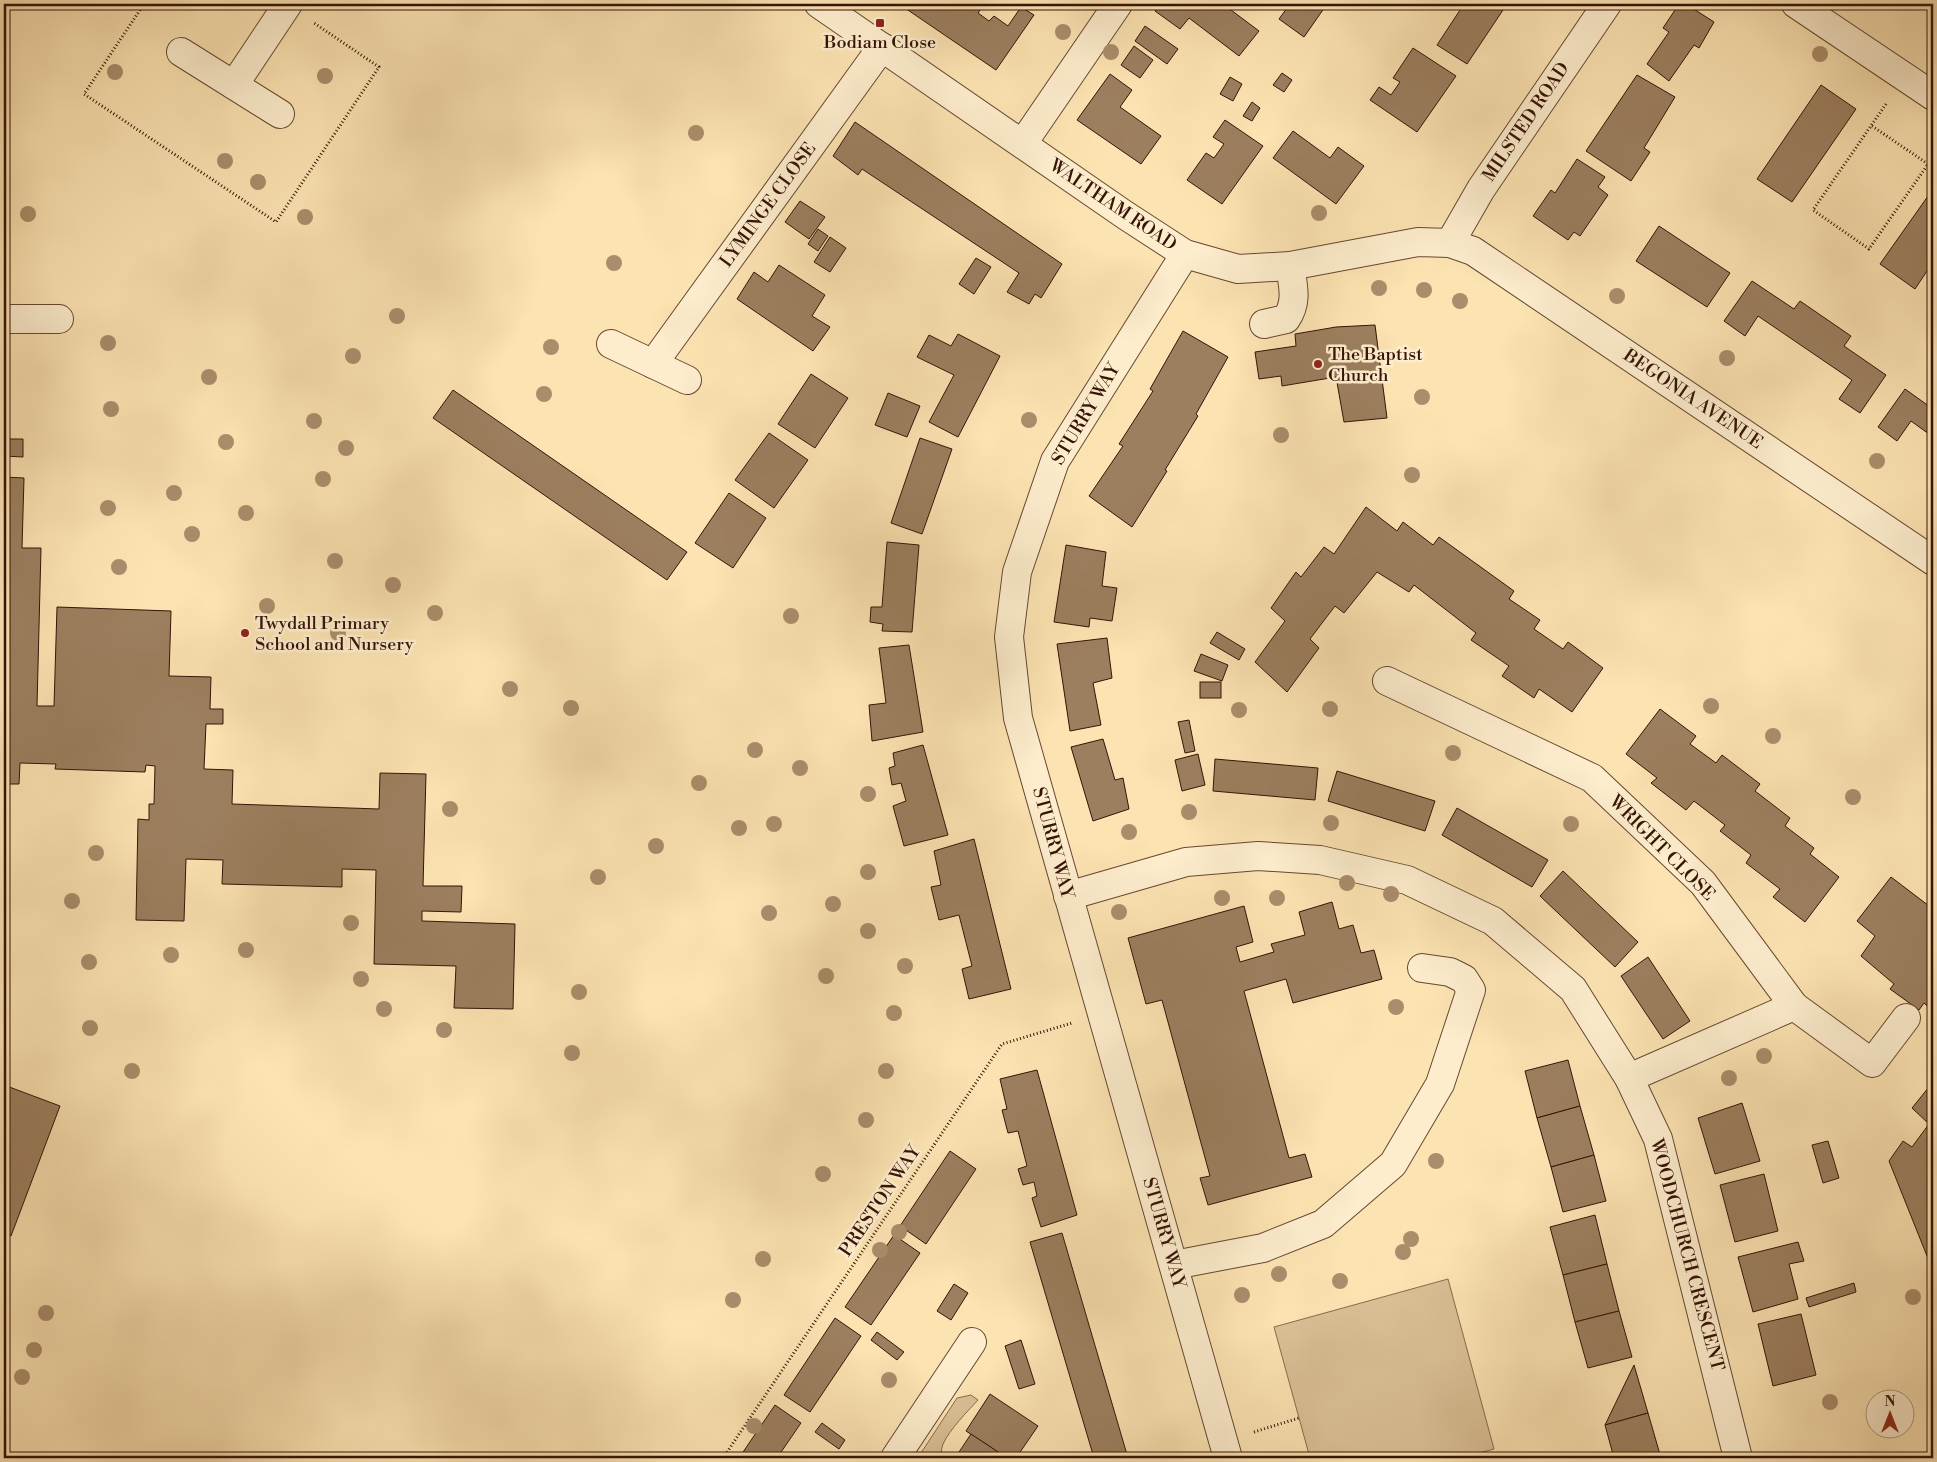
<svg xmlns="http://www.w3.org/2000/svg" width="1937" height="1462" viewBox="0 0 1937 1462" font-family="'Libre Bodoni',serif">
<rect width="100%" height="100%" fill="#fce3b2"/>
<filter id="stains"><feTurbulence type="fractalNoise" baseFrequency=".004" numOctaves="4"/><feColorMatrix values="0 0 0 0 .2 0 0 0 0 .09 0 0 0 0 .02 0 0 0 .5 -.17"/></filter>
<radialGradient id="worn" r=".72"><stop offset=".6" stop-color="#630" stop-opacity="0"/><stop offset="1" stop-color="#630" stop-opacity=".3"/></radialGradient>
<g fill="#dac095" stroke="#886a4e">
<path d="M1448 1279 1494 1449 1461 1458H1310L1274 1327Z"/>
<path d="M971 1395 978 1400C967 1412 950 1429 943 1444 941 1449 942 1453 939 1458H923L919 1456 957 1398Z"/>
</g>
<g fill="#9c7f5f" stroke="#351306">
<path d="M899 4H984L978 13 989 21 994 16 1008 26 1021 7 1034 15 996 70Z"/>
<path d="M1161 4H1223L1259 31 1239 56 1189 18 1180 29 1155 11Z"/>
<path d="M1290 4H1327L1304 37 1279 19Z"/>
<path d="M1464 4H1507L1467 64 1437 45Z"/>
<path d="M1679 4H1686L1714 22 1699 48 1694 45 1669 81 1647 64 1669 32 1663 28Z"/>
<path d="M1145 26 1178 49 1167 64 1135 41Z"/>
<path d="M1134 46 1153 60 1140 78 1121 65Z"/>
<path d="M1413 48 1456 76 1417 132 1370 100 1379 87 1391 95 1400 82 1393 78Z"/>
<path d="M1282 73 1292 80 1284 92 1273 85Z"/>
<path d="M1110 74 1132 90 1120 107 1161 136 1141 164 1077 120Z"/>
<path d="M1637 75 1675 97 1644 148 1650 152 1631 181 1586 151Z"/>
<path d="M1230 77 1242 84 1233 101 1220 94Z"/>
<path d="M1821 85 1856 109 1792 202 1757 179Z"/>
<path d="M1252 102 1260 108 1252 121 1243 116Z"/>
<path d="M1225 120 1263 146 1222 204 1187 180 1206 153 1214 158 1224 144 1213 137Z"/>
<path d="M855 122 1062 264 1041 298 1035 294 1029 304 1007 292 1019 273 862 169 858 175 833 156Z"/>
<path d="M1293 131 1330 158 1338 147 1364 166 1336 204 1273 158Z"/>
<path d="M1577 159 1605 177 1598 187 1608 195 1580 236 1574 232 1568 240 1533 216 1551 190 1555 193Z"/>
<path d="M1933 189V262L1915 289 1880 264Z"/>
<path d="M800 201 825 217 809 239 785 222Z"/>
<path d="M1659 226 1730 273 1707 307 1636 261Z"/>
<path d="M818 229 828 236 818 251 808 244Z"/>
<path d="M830 237 846 248 830 272 814 262Z"/>
<path d="M976 258 991 267 974 294 959 284Z"/>
<path d="M779 265 825 295 812 316 830 327 813 351 737 299 754 272 768 282Z"/>
<path d="M1752 281 1794 309 1800 301 1851 336 1844 346 1886 375 1860 413 1839 399 1852 380 1758 316 1745 336 1724 321Z"/>
<path d="M1375 325 1387 418 1344 422 1336 377 1282 386 1281 376 1259 379 1255 352 1296 346 1295 334 1336 327Z"/>
<path d="M1183 331 1228 357 1196 414 1198 416 1165 470 1167 471 1132 527 1089 496 1123 446 1119 444 1153 391 1150 389Z"/>
<path d="M958 334 1000 356 958 437 929 422 954 375 917 357 929 335 951 346Z"/>
<path d="M811 374 848 398 815 448 778 424Z"/>
<path d="M1905 389 1933 409V437L1911 421 1897 441 1878 427Z"/>
<path d="M453 390 687 552 667 580 433 418Z"/>
<path d="M888 393 920 406 907 437 875 425Z"/>
<path d="M769 433 808 460 774 508 735 480Z"/>
<path d="M920 438 952 449 922 534 891 523Z"/>
<path d="M4 439H23V457L4 456Z"/>
<path d="M4 477 24 478 22 548H41L37 706H54L57 607 171 611 169 676 211 677 210 709H223V724H206L204 769 233 770 232 804 379 809 380 773 426 774 423 886H462L461 912 422 911V921L515 924 513 1009 454 1008 456 966 374 964 376 870 342 869V887L222 884 223 860 186 859 184 921 136 920 138 819 149 820V804H154L155 766 146 765 145 772 55 769 56 764 20 763 19 784H8L7 815H4Z"/>
<path d="M729 493 766 518 733 568 695 543Z"/>
<path d="M1366 507 1397 531 1403 522 1433 545 1439 537 1514 591 1509 599 1540 620 1534 629 1563 649 1568 642 1603 668 1572 712 1539 689 1534 698 1502 676 1509 666 1471 640 1476 633 1414 585 1409 592 1377 572 1344 613 1335 606 1310 639 1319 648 1287 692 1255 662 1285 621 1271 608 1296 572 1301 577 1324 547 1334 554Z"/>
<path d="M887 542 919 545 912 632 882 631 883 624 870 622 871 607H882Z"/>
<path d="M1066 545 1106 552 1102 586 1117 588 1112 621 1090 618 1089 627 1054 622Z"/>
<path d="M1217 632 1245 649 1239 660 1210 643Z"/>
<path d="M1107 638 1112 678 1093 683 1101 725 1070 731 1057 644Z"/>
<path d="M909 645 923 732 872 741 869 705 886 703 879 648Z"/>
<path d="M1201 654 1228 665 1222 681 1194 671Z"/>
<rect x="1200" y="682" width="21" height="16"/>
<path d="M1660 709 1696 736 1690 744 1716 763 1722 755 1760 784 1755 791 1790 818 1785 826 1814 848 1810 854 1839 877 1805 922 1773 897 1780 889 1746 863 1751 855 1720 831 1725 825 1694 801 1686 810 1651 783 1657 778 1626 754Z"/>
<path d="M1189 720 1195 751 1185 753 1178 722Z"/>
<path d="M1103 739 1115 780 1123 778 1129 809 1093 821 1071 747Z"/>
<path d="M923 745 948 835 904 846 893 806 906 801 901 783 892 785 889 768 895 766 893 753Z"/>
<path d="M1198 754 1205 785 1182 791 1175 760Z"/>
<path d="M1215 759 1318 768 1315 800 1213 791Z"/>
<path d="M1337 771 1435 801 1425 831 1328 801Z"/>
<path d="M1457 808 1548 860 1532 887 1442 835Z"/>
<path d="M974 839 1011 989 969 999 962 969 972 966 959 915 939 920 931 887 941 885 934 851Z"/>
<path d="M1563 871 1638 942 1615 967 1540 896Z"/>
<path d="M1891 877 1933 909V1011L1924 1003 1919 1010 1890 989 1894 984 1861 956 1875 936 1857 921Z"/>
<path d="M1332 902 1339 929 1353 925 1361 953 1374 950 1382 979 1293 1003 1286 979 1244 991 1289 1158 1305 1154 1312 1177 1208 1205 1200 1178 1210 1176 1162 1000 1146 1004 1128 938 1244 906 1253 942 1236 947 1240 962 1274 952 1271 944 1305 935 1299 912Z"/>
<path d="M1648 957 1690 1021 1663 1039 1621 976Z"/>
<path d="M1568 1060 1580 1106 1537 1118 1525 1071Z"/>
<path d="M1037 1070 1077 1215 1041 1227 1032 1198 1037 1196 1034 1182 1023 1185 1018 1169 1027 1166 1018 1131 1008 1133 1002 1110 1007 1109 1000 1079Z"/>
<path d="M1933 1082V1271L1889 1161 1903 1141 1912 1147 1929 1124 1912 1108Z"/>
<path d="M4 1085 60 1106 11 1236 4 1233Z"/>
<path d="M1742 1103 1760 1161 1715 1174 1698 1118Z"/>
<path d="M1580 1106 1594 1155 1551 1167 1537 1118Z"/>
<path d="M1828 1141 1839 1178 1823 1183 1812 1145Z"/>
<path d="M950 1151 976 1169 926 1244 900 1226Z"/>
<path d="M1594 1155 1606 1201 1563 1212 1551 1167Z"/>
<path d="M1764 1174 1778 1231 1735 1242 1720 1185Z"/>
<path d="M1595 1215 1607 1264 1563 1275 1550 1227Z"/>
<path d="M1062 1233 1128 1458H1094L1030 1242Z"/>
<path d="M894 1235 920 1253 871 1325 845 1307Z"/>
<path d="M1798 1242 1804 1261 1789 1264 1798 1299 1753 1312 1738 1257Z"/>
<path d="M1607 1264 1619 1311 1575 1322 1563 1275Z"/>
<path d="M1854 1283 1856 1292 1809 1307 1806 1298Z"/>
<path d="M954 1284 968 1293 951 1320 937 1311Z"/>
<path d="M1619 1311 1632 1357 1588 1368 1575 1322Z"/>
<path d="M1801 1314 1816 1375 1773 1386 1758 1324Z"/>
<path d="M835 1318 861 1336 810 1412 784 1395Z"/>
<path d="M877 1332 904 1352 897 1360 871 1340Z"/>
<path d="M1021 1340 1035 1384 1019 1389 1005 1346Z"/>
<path d="M1634 1365 1648 1413 1605 1425Z"/>
<path d="M990 1394 1038 1426 1016 1458H1007L966 1431Z"/>
<path d="M775 1405 801 1423 777 1458H739Z"/>
<path d="M1648 1413 1661 1458H1614L1605 1425Z"/>
<path d="M822 1423 845 1440 839 1449 815 1432Z"/>
<path d="M971 1434 1007 1458H955Z"/>
</g>
<g fill="none" stroke-linecap="round" stroke-linejoin="round">
<g stroke="#674731" stroke-width="30">
<g id="minor">
<path d="M819 4 1125 215 1185 254 1238 269 1290 266 1418 242 1450 243 1473 251 1933 561"/>
<path d="M1796 4 1933 96"/>
<path d="M181 52 280 114"/>
<path d="M234 85 288 4"/>
<path d="M1023 143 1118 4"/>
<path d="M1450 243 1481 189 1607 4"/>
<path d="M1185 254 1055 461 1017 572 1009 637 1018 718 1228 1458"/>
<path d="M4 319H59"/>
<path d="M1264 324 1286 319C1298 302 1293 286 1290 266"/>
<path d="M611 344 687 380"/>
<path d="M653 364 882 47"/>
<path d="M1387 681 1592 778 1703 883 1794 1006 1629 1078"/>
<path d="M1068 896 1186 862 1258 856 1320 860 1407 880 1493 921 1573 989 1629 1078 1658 1139 1738 1458"/>
<path d="M1794 1006 1872 1063 1906 1018"/>
<path d="M1174 1265 1263 1248 1323 1224 1393 1164 1440 1084 1471 990 1464 979 1450 972 1422 968"/>
<path d="M895 1458 972 1342"/>
</g>
</g>
<g stroke="#351306" stroke-width="3" stroke-dasharray="1 2.5" stroke-linecap="butt">
<path d="M144 4 84 94 276 222 379 67 314 23"/>
<path d="M1886 104 1813 210 1869 249 1933 157"/>
<path d="M1872 126 1928 164"/>
<path d="M1254 1432 1299 1418"/>
<path d="M723 1458 1002 1044 1072 1023"/>
</g>
<use href="#minor" stroke="#fdedcd" stroke-width="28"/>
</g>
<g fill="#aa8d6b">
<circle cx="1063" cy="32" r="8"/>
<circle cx="1111" cy="52" r="8"/>
<circle cx="1820" cy="54" r="8"/>
<circle cx="115" cy="72" r="8"/>
<circle cx="325" cy="76" r="8"/>
<circle cx="696" cy="133" r="8"/>
<circle cx="225" cy="161" r="8"/>
<circle cx="258" cy="182" r="8"/>
<circle cx="1319" cy="213" r="8"/>
<circle cx="28" cy="214" r="8"/>
<circle cx="305" cy="217" r="8"/>
<circle cx="614" cy="263" r="8"/>
<circle cx="1379" cy="288" r="8"/>
<circle cx="1424" cy="290" r="8"/>
<circle cx="1617" cy="296" r="8"/>
<circle cx="1460" cy="301" r="8"/>
<circle cx="397" cy="316" r="8"/>
<circle cx="108" cy="343" r="8"/>
<circle cx="551" cy="347" r="8"/>
<circle cx="353" cy="356" r="8"/>
<circle cx="1727" cy="358" r="8"/>
<circle cx="209" cy="377" r="8"/>
<circle cx="544" cy="394" r="8"/>
<circle cx="1422" cy="397" r="8"/>
<circle cx="111" cy="409" r="8"/>
<circle cx="1029" cy="420" r="8"/>
<circle cx="314" cy="421" r="8"/>
<circle cx="1281" cy="435" r="8"/>
<circle cx="226" cy="442" r="8"/>
<circle cx="346" cy="448" r="8"/>
<circle cx="1877" cy="461" r="8"/>
<circle cx="1412" cy="475" r="8"/>
<circle cx="323" cy="479" r="8"/>
<circle cx="174" cy="493" r="8"/>
<circle cx="108" cy="508" r="8"/>
<circle cx="246" cy="513" r="8"/>
<circle cx="192" cy="534" r="8"/>
<circle cx="335" cy="561" r="8"/>
<circle cx="119" cy="567" r="8"/>
<circle cx="393" cy="585" r="8"/>
<circle cx="267" cy="606" r="8"/>
<circle cx="435" cy="613" r="8"/>
<circle cx="791" cy="616" r="8"/>
<circle cx="338" cy="633" r="8"/>
<circle cx="510" cy="689" r="8"/>
<circle cx="1711" cy="706" r="8"/>
<circle cx="571" cy="708" r="8"/>
<circle cx="1330" cy="709" r="8"/>
<circle cx="1239" cy="710" r="8"/>
<circle cx="1773" cy="736" r="8"/>
<circle cx="755" cy="750" r="8"/>
<circle cx="1453" cy="753" r="8"/>
<circle cx="800" cy="768" r="8"/>
<circle cx="699" cy="783" r="8"/>
<circle cx="868" cy="794" r="8"/>
<circle cx="1853" cy="797" r="8"/>
<circle cx="450" cy="809" r="8"/>
<circle cx="1189" cy="812" r="8"/>
<circle cx="1331" cy="823" r="8"/>
<circle cx="774" cy="824" r="8"/>
<circle cx="1571" cy="824" r="8"/>
<circle cx="739" cy="828" r="8"/>
<circle cx="1129" cy="832" r="8"/>
<circle cx="656" cy="846" r="8"/>
<circle cx="96" cy="853" r="8"/>
<circle cx="868" cy="872" r="8"/>
<circle cx="598" cy="877" r="8"/>
<circle cx="1347" cy="883" r="8"/>
<circle cx="1391" cy="894" r="8"/>
<circle cx="1222" cy="898" r="8"/>
<circle cx="1277" cy="898" r="8"/>
<circle cx="72" cy="901" r="8"/>
<circle cx="833" cy="904" r="8"/>
<circle cx="1119" cy="912" r="8"/>
<circle cx="769" cy="913" r="8"/>
<circle cx="351" cy="923" r="8"/>
<circle cx="868" cy="931" r="8"/>
<circle cx="246" cy="950" r="8"/>
<circle cx="171" cy="955" r="8"/>
<circle cx="89" cy="962" r="8"/>
<circle cx="905" cy="966" r="8"/>
<circle cx="826" cy="976" r="8"/>
<circle cx="361" cy="979" r="8"/>
<circle cx="579" cy="992" r="8"/>
<circle cx="1396" cy="1007" r="8"/>
<circle cx="384" cy="1009" r="8"/>
<circle cx="894" cy="1013" r="8"/>
<circle cx="90" cy="1028" r="8"/>
<circle cx="444" cy="1030" r="8"/>
<circle cx="572" cy="1053" r="8"/>
<circle cx="1764" cy="1056" r="8"/>
<circle cx="132" cy="1071" r="8"/>
<circle cx="886" cy="1071" r="8"/>
<circle cx="1729" cy="1078" r="8"/>
<circle cx="866" cy="1120" r="8"/>
<circle cx="1436" cy="1161" r="8"/>
<circle cx="823" cy="1174" r="8"/>
<circle cx="899" cy="1232" r="8"/>
<circle cx="1411" cy="1239" r="8"/>
<circle cx="880" cy="1250" r="8"/>
<circle cx="1403" cy="1252" r="8"/>
<circle cx="763" cy="1259" r="8"/>
<circle cx="1279" cy="1274" r="8"/>
<circle cx="1340" cy="1281" r="8"/>
<circle cx="1242" cy="1295" r="8"/>
<circle cx="1913" cy="1297" r="8"/>
<circle cx="733" cy="1300" r="8"/>
<circle cx="46" cy="1313" r="8"/>
<circle cx="34" cy="1350" r="8"/>
<circle cx="22" cy="1377" r="8"/>
<circle cx="889" cy="1380" r="8"/>
<circle cx="1830" cy="1402" r="8"/>
<circle cx="754" cy="1426" r="8"/>
</g>
<g fill="#8f2418" stroke="#fdedcd" stroke-width="2">
<rect x="875" y="18" width="10" height="10" rx="2.5"/>
<circle cx="1318" cy="364" r="5"/>
<circle cx="245" cy="633" r="5"/>
</g>
<g text-anchor="middle" dominant-baseline="central" stroke-width="5" stroke-linejoin="round" paint-order="stroke">
<g font-size="18" fill="#351306" stroke="#fdedcd" text-anchor="start">
<text x="880" y="42" text-anchor="middle">Bodiam Close</text>
<text x="1328" y="354">The Baptist<tspan x="1328" dy="21">Church</tspan></text>
<text x="255" y="623">Twydall Primary<tspan x="255" dy="21">School and Nursery</tspan></text>
</g>
<g font-size="18" fill="#351306" stroke="#fdedcd">
<text transform="translate(1526 122) rotate(-56)">MILSTED ROAD</text>
<text transform="translate(768 205) rotate(-54)">LYMINGE CLOSE</text>
<text transform="translate(1113 205) rotate(34)">WALTHAM ROAD</text>
<text transform="translate(1693 399) rotate(34)">BEGONIA AVENUE</text>
<text transform="translate(1086 414) rotate(-59)">STURRY WAY</text>
<text transform="translate(1053 843) rotate(75)">STURRY WAY</text>
<text transform="translate(1662 848) rotate(45)">WRIGHT CLOSE</text>
<text transform="translate(880 1201) rotate(-56)">PRESTON WAY</text>
<text transform="translate(1164 1233) rotate(74)">STURRY WAY</text>
<text transform="translate(1687 1255) rotate(75)">WOODCHURCH CRESCENT</text>
</g>
</g>
<rect width="1937" height="1462" fill="none" stroke="#fce3b2" stroke-width="20"/>
<rect x="5" y="5" width="1927" height="1452" fill="none" stroke="#351306" stroke-width="2.5"/>
<rect x="10" y="10" width="1917" height="1442" fill="none" stroke="#351306"/>
<g transform="translate(1890 1414)"><circle r="24" fill="#fdedcd" stroke="#ad967d"/>
<path d="M0-4L9 19L0 12L-9 19Z" fill="#8f2418"/>
<text y="-8" font-size="14" font-weight="bold" text-anchor="middle" fill="#351306">N</text>
</g>
<rect width="100%" height="100%" filter="url(#stains)"/>
<rect width="100%" height="100%" fill="url(#worn)"/>
</svg>
